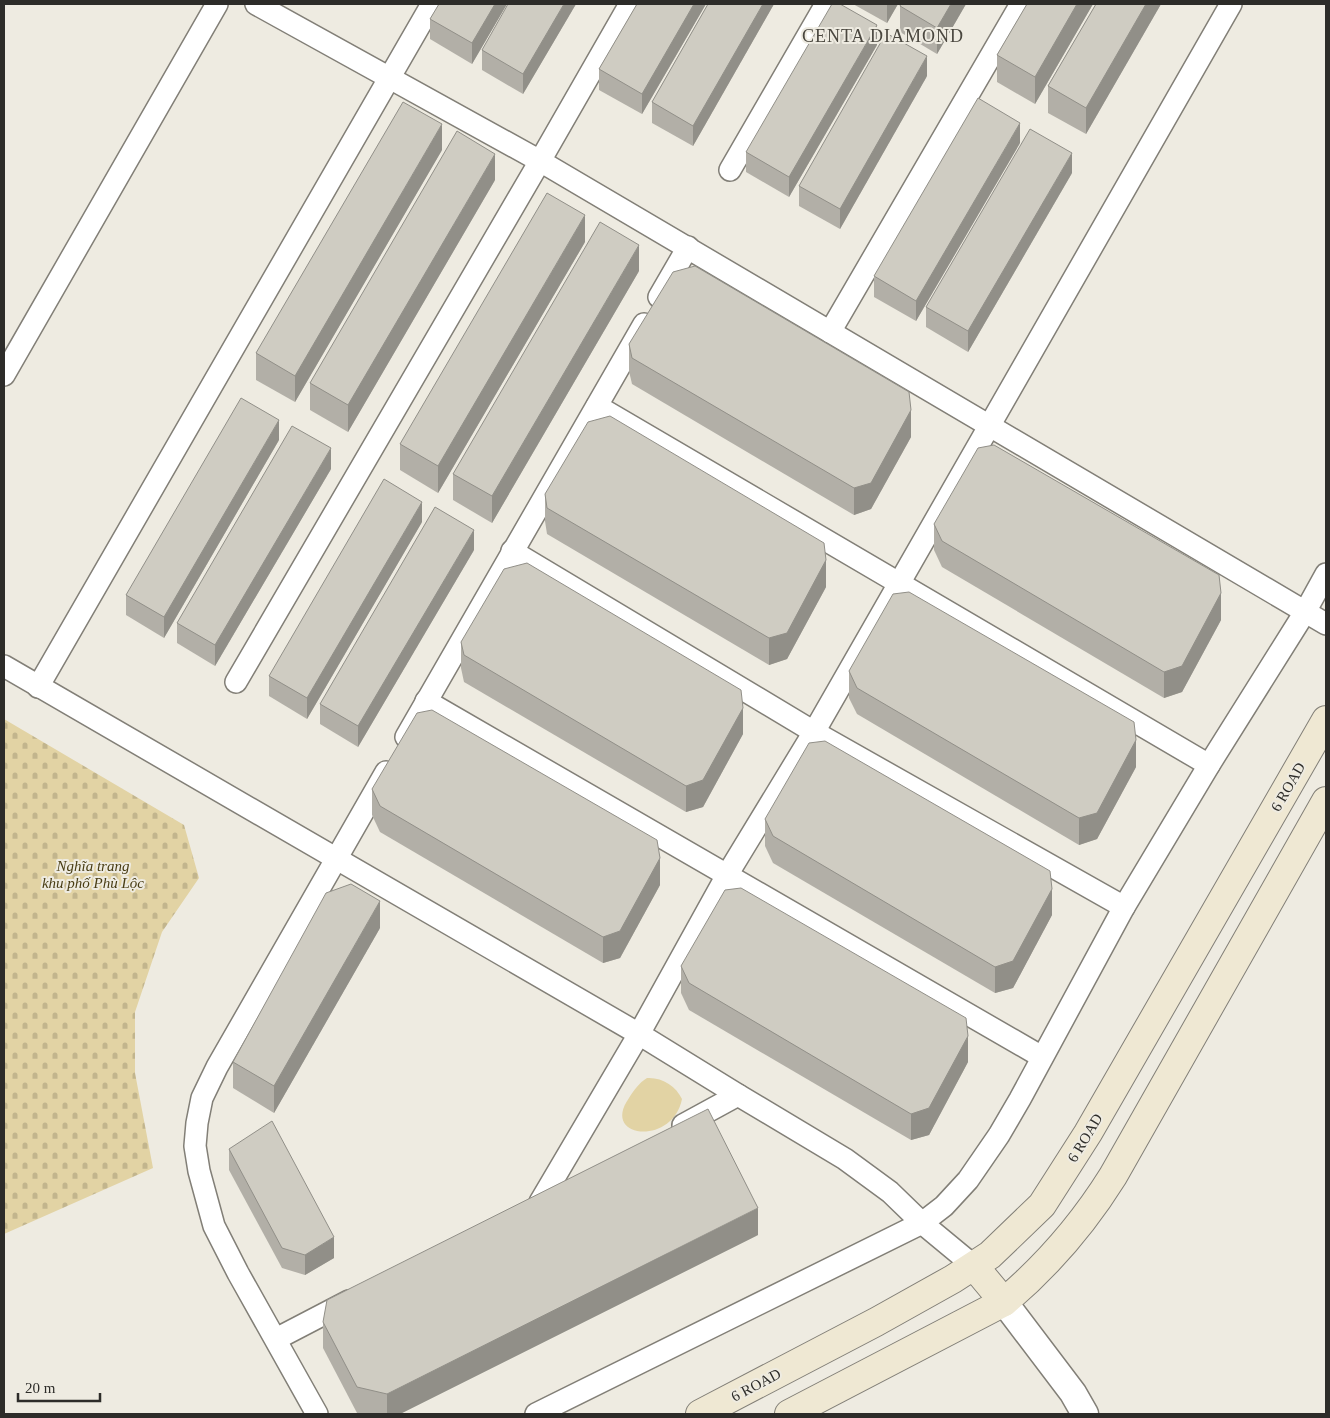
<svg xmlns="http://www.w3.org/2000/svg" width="1330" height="1418" viewBox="0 0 1330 1418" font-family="Georgia,serif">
<defs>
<pattern id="cemetery-stones" width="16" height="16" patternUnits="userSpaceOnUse" patternTransform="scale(1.25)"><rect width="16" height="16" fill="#e2d3a4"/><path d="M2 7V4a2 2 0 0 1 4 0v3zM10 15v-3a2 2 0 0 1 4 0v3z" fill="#c2b58d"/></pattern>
</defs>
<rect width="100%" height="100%" fill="#eeebe1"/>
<path fill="#e2d3a4" d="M647 1078C662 1077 676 1086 682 1099 673 1146 600 1139 629 1098 634 1090 639 1083 647 1078Z"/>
<path fill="url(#cemetery-stones)" d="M4 719 184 825 199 878 162 932 135 1012V1073L153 1168 4 1234Z"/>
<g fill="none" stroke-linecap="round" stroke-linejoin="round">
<g stroke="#827f77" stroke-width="24">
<g id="minor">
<path d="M256 4 540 161 1326 624"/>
<path d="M730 170 826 4"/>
<path d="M659 297 688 247"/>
<path d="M830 332 1021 4"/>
<path d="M4 375 217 4"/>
<path d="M597 406 1209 765"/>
<path d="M512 551 814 732 1124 907"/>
<path d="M4 666 639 1034 738 1095 845 1159 890 1192 922 1223 974 1266"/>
<path d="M236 682 540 161 630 4"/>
<path d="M38 687 432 4"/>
<path d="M426 701 1042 1057"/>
<path d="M406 737 644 324"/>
<path d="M683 1125 738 1095"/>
<path d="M540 1202 639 1034 727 875 814 732 1231 4"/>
<path d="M276 1339 349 1301"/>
<path d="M317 1414 238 1273 214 1226 199 1171 195 1146 197 1123 202 1098 217 1067 386 772"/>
<path d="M536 1414 922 1223 944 1206 968 1180 999 1135 1020 1099 1124 907 1209 765 1305 612 1326 574"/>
</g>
</g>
<g stroke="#827f77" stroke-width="29">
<path id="tertiary" d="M1004 1302 1073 1393 1085 1414"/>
</g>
<g stroke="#827f77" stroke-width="30">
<g id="secondary">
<path d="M974 1266 1004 1302"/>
<path d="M700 1414 876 1322 953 1279 990 1255 1042 1205 1088 1133 1326 720"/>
<path d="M789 1414 1004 1302C1048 1265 1083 1224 1113 1176L1326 801"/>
</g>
</g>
<use href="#minor" stroke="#fff" stroke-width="21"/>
<use href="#tertiary" stroke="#fff" stroke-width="26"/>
<use href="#secondary" stroke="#efe8d3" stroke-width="28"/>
</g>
<g fill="#b2afa7">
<path d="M439 4H507L472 64 430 39V19Z"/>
<path d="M576 4 523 94 482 70V50Z"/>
<path d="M637 4H706L642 114 599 90V69Z"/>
<path d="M708 4H774L693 146 652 123V102Z"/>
<path d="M853 4H898L887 23Z"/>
<path d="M901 4H966L937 54 900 32V6Z"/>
<path d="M1027 4H1093L1035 104 997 82V55Z"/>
<path d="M1096 4H1161L1086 134 1048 113V86Z"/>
<path d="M877 45 789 197 746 172V152Z"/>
<path d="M927 76 840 229 799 206V186Z"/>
<path d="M1020 143 916 321 874 297V276Z"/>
<path d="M442 150 295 402 256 380V353Z"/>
<path d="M1072 173 968 352 926 327V307Z"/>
<path d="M495 180 348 432 310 410V383Z"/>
<path d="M585 242 438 493 400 470V444Z"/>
<path d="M639 271 492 523 453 500V474Z"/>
<path d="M629 344 911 437 871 509 854 515 632 384 629 371Z"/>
<path d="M279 440 164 638 126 615V595Z"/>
<path d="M331 469 215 666 177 643V623Z"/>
<path d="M545 494 826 587 787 659 769 665 547 534 545 521Z"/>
<path d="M422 522 307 719 269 696V676Z"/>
<path d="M934 524 1221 620 1182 692 1164 698 942 567 934 550Z"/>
<path d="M474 550 358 747 320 724V704Z"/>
<path d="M461 642 743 734 703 807 686 812 464 682 461 668Z"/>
<path d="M849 671 1136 767 1097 839 1079 845 857 714 849 698Z"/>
<path d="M372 789 660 885 620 958 603 963 380 832 372 815Z"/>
<path d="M765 819 1052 915 1013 988 995 993 773 863 765 846Z"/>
<path d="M380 928 274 1113 233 1088V1062Z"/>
<path d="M681 966 968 1062 929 1135 911 1140 689 1010 681 993Z"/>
<path d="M229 1149 334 1258 305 1275 282 1268 229 1170Z"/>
<path d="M758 1235 400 1414H361L357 1413 323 1348V1322Z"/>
</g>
<g fill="#918f88">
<path d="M495 4H507L472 64V43Z"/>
<path d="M564 4H576L523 94V74Z"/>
<path d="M694 4H706L642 114V94Z"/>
<path d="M763 4H774L693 146V126Z"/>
<path d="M887 4H898L887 23Z"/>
<path d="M951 4H966L937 54V28Z"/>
<path d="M1077 4H1093L1035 104V77Z"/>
<path d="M1146 4H1161L1086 134V108Z"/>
<path d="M877 25V45L789 197V177Z"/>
<path d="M927 56V76L840 229V209Z"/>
<path d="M1020 123V143L916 321V301Z"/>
<path d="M442 124V150L295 402V376Z"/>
<path d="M1072 153V173L968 352V331Z"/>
<path d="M495 154V180L348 432V405Z"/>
<path d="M585 215V242L438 493V466Z"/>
<path d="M639 245V271L492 523V496Z"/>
<path d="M911 410V437L871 509 854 515V488Z"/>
<path d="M279 420V440L164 638V617Z"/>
<path d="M331 448V469L215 666V645Z"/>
<path d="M422 502V522L307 719V698Z"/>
<path d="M474 530V550L358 747V726Z"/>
<path d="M826 560V587L787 659 769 665V638Z"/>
<path d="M1221 593V620L1182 692 1164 698V672Z"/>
<path d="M743 708V734L703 807 686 812V786Z"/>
<path d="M1136 740V767L1097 839 1079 845V818Z"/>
<path d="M660 858V885L620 958 603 963V937Z"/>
<path d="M1052 889V915L1013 988 995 993V967Z"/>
<path d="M380 901V928L274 1113V1086Z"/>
<path d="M968 1036V1062L929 1135 911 1140V1114Z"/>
<path d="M758 1208V1235L400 1414H387V1394Z"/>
<path d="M334 1237V1258L305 1275V1255Z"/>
</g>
<g fill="#cfccc2" stroke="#918f88">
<path d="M439 4H495L472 43 430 19Z"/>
<path d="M508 4H564L523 74 482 50Z"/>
<path d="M637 4H694L642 94 599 69Z"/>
<path d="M708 4H763L693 126 652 102Z"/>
<path d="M832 4H840L877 25 789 177 746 152Z"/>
<path d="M901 4H951L937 28 900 6Z"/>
<path d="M1027 4H1077L1035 77 997 55Z"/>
<path d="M1096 4H1146L1086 108 1048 86Z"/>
<path d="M886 33 927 56 840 209 799 186Z"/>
<path d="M978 98 1020 123 916 301 874 276Z"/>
<path d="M403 102 442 124 295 376 256 353Z"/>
<path d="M1030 129 1072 153 968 331 926 307Z"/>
<path d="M457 131 495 154 348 405 310 383Z"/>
<path d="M547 193 585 215 438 466 400 444Z"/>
<path d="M600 222 639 245 492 496 453 474Z"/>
<path d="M695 266 909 392 911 410 871 483 854 488 632 358 629 344 673 272Z"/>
<path d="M241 398 279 420 164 617 126 595Z"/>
<path d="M610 416 824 543 826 560 787 633 769 638 547 508 545 494 588 422Z"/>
<path d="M292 426 331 448 215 645 177 623Z"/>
<path d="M994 445 1219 575 1221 593 1182 666 1164 672 942 541 934 524 978 448Z"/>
<path d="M384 479 422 502 307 698 269 676Z"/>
<path d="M435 507 474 530 358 726 320 704Z"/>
<path d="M527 563 741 690 743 708 703 780 686 786 464 655 461 642 504 569Z"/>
<path d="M909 592 1134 722 1136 740 1097 813 1079 818 857 688 849 671 893 594Z"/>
<path d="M432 710 657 840 660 858 620 931 603 937 380 806 372 789 417 713Z"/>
<path d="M825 741 1050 871 1052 889 1013 961 995 967 773 836 765 819 809 743Z"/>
<path d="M351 884 380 901 274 1086 233 1062 326 893Z"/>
<path d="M741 888 966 1018 968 1036 929 1108 911 1114 689 983 681 966 725 890Z"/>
<path d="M708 1109 758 1208 387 1394 357 1387 323 1322 327 1300Z"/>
<path d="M272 1121 334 1237 305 1255 282 1248 229 1149Z"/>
</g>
<g text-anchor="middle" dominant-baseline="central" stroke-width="4" stroke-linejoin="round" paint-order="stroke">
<g font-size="15" fill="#2d2c29" stroke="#eeebe1">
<text transform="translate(1288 787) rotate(-60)">6 ROAD</text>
<text transform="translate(1085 1138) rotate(-59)">6 ROAD</text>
<text transform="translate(756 1385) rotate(-28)">6 ROAD</text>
</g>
<g font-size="15" font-style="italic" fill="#483c13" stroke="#eeebe1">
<text x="93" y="866">Nghĩa trang<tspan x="93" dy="17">khu phố Phù Lộc</tspan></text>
</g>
<g font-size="18" letter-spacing="1" fill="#4a473f" stroke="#eeebe1">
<text x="883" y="36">CENTA DIAMOND</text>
</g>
</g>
<rect width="1330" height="1418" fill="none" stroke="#2d2c29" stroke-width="10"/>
<path d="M18 1393v8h82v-8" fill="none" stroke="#2d2c29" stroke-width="2.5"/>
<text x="25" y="1393" font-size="15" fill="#2d2c29" stroke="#eeebe1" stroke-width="4" paint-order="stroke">20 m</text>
</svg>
